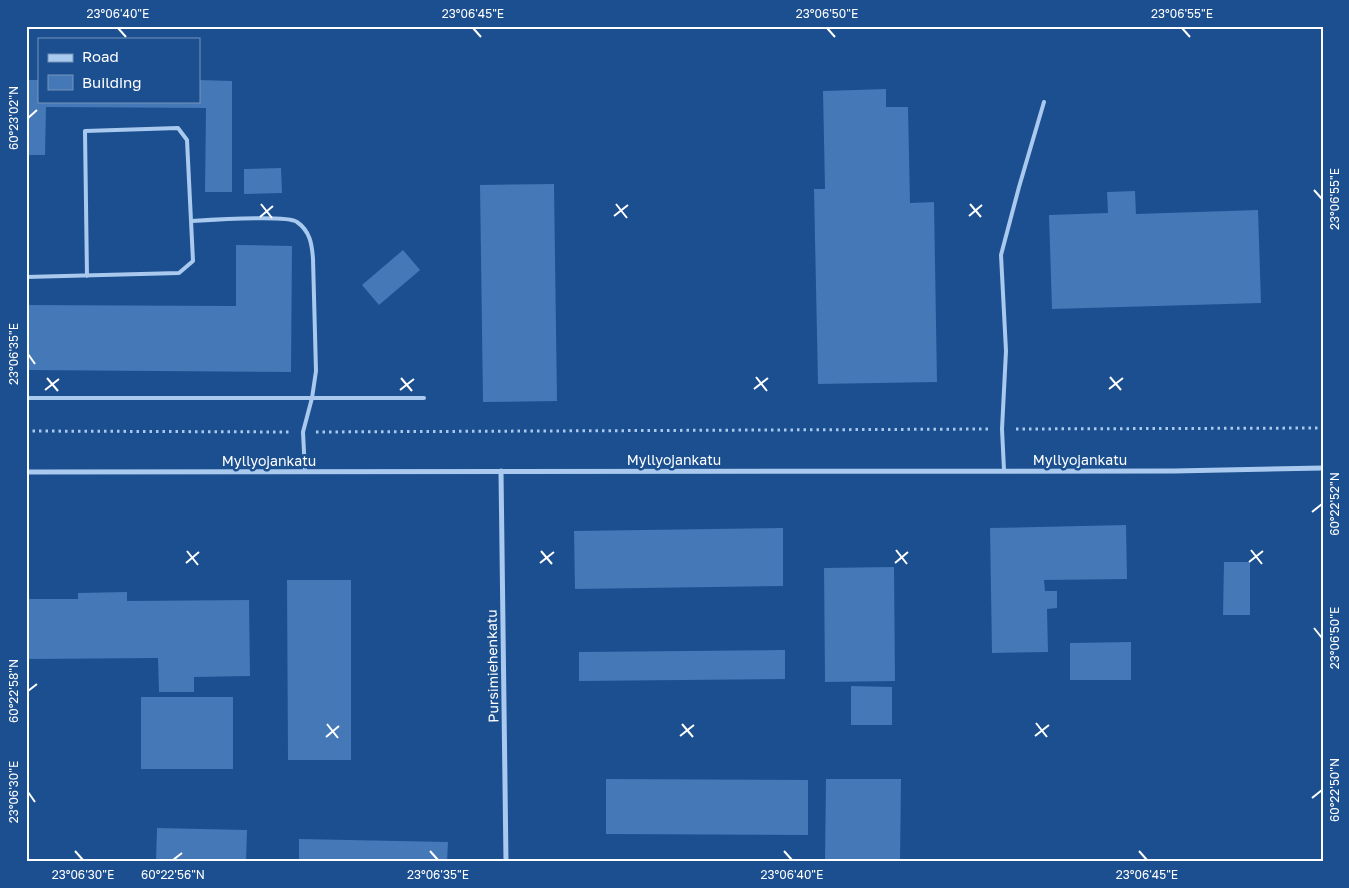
<svg xmlns="http://www.w3.org/2000/svg" width="1349" height="888" viewBox="0 0 1349 888" font-family="'Golos Text',sans-serif">
<rect width="100%" height="100%" fill="#1b4f8f"/>
<g fill="#4478b7">
<path d="M26 80H39V101H199V80L232 81V192H205L206 108 46 107 45 155H26Z"/>
<path d="M886 89V107H908L910 203 934 202 937 382 818 384 814 189H825L823 91Z"/>
<path d="M281 168 282 193 244 194V169Z"/>
<path d="M554 184 557 401 483 402 480 185Z"/>
<path d="M1135 191 1136 214 1258 210 1261 303 1052 309 1049 215 1108 213 1107 192Z"/>
<path d="M236 245 292 246 291 372 26 370V305L236 306Z"/>
<path d="M403 250 420 270 379 305 362 285Z"/>
<path d="M1126 525 1127 579 1044 580 1045 591H1057V608L1047 609 1048 652 992 653 990 528Z"/>
<path d="M783 528V586L575 589 574 531Z"/>
<path d="M1224 562H1250V615H1223Z"/>
<path d="M894 567 895 681 825 682 824 568Z"/>
<path d="M287 580H351V760H288Z"/>
<path d="M127 592V601L249 600 250 676 194 677V692H159L158 658 29 659V599H78V593Z"/>
<path d="M1131 642V680H1070V643Z"/>
<path d="M785 650V679L579 681V652Z"/>
<path d="M851 686 892 687V725H851Z"/>
<rect x="141" y="697" width="92" height="72"/>
<path d="M606 779 808 780V835L606 834Z"/>
<path d="M826 779H901L900 862H825Z"/>
<path d="M157 828 247 830 246 862H156Z"/>
<path d="M299 839 448 842 447 862H299Z"/>
</g>
<g fill="none" stroke-linecap="round" stroke-linejoin="round">
<g stroke="#a9c9ee" stroke-width="3" stroke-dasharray="2.5 4" stroke-linecap="butt">
<path d="M1016 429 1323 428"/>
<path d="M26 431 290 432"/>
<path d="M316 432 990 429"/>
</g>
<g stroke="#a9c9ee" stroke-width="4">
<path d="M192 221C208 220 288 215 297 222 310 231 312 244 313 259L316 371 312 398 303 432 305 472"/>
<path d="M26 277 179 273 193 261 187 140 178 128 85 131 87 276"/>
<path d="M26 398H424"/>
<path d="M1004 470 1002 429 1006 351 1001 255 1019 187 1044 102"/>
</g>
<g stroke="#a9c9ee" stroke-width="5">
<path d="M501 471 506 862"/>
<path d="M26 472 1174 471 1323 468"/>
</g>
</g>
<path fill="none" stroke="#fff" stroke-width="2" d="M118 28 126 37M473 28 481 37M827 28 835 37M1182 28 1190 37M28 118 37 110M1314 190 1322 199M261 204 272 218M616 204 627 218M970 204 981 217M614 216 628 205M969 216 982 205M260 217 273 206M28 354 35 364M756 377 767 391M1110 377 1121 390M47 378 58 391M401 378 412 391M754 389 768 378M1109 389 1123 378M45 390 59 379M400 390 414 379M1312 512 1322 504M896 550 907 564M1251 550 1262 564M187 551 198 565M541 551 552 564M1249 562 1263 551M186 563 199 552M540 563 554 552M895 563 908 552M1314 628 1322 638M28 691 37 684M1036 723 1047 737M327 724 338 738M682 724 693 737M680 736 694 725M1035 736 1049 725M326 737 339 726M28 792 35 802M1312 798 1322 790M75 851 83 860M430 851 438 860M784 851 792 860M1139 851 1147 860M173 860 182 853"/>
<g text-anchor="middle" dominant-baseline="central" stroke-width="5" stroke-linejoin="round" paint-order="stroke">
<g font-size="14" fill="#fff" stroke="#1b4f8f">
<text x="674" y="459">Myllyojankatu</text>
<text x="1080" y="459">Myllyojankatu</text>
<text x="269" y="460">Myllyojankatu</text>
<text transform="translate(492 666) rotate(-91)">Pursimiehenkatu</text>
</g>
</g>
<rect width="1349" height="888" fill="none" stroke="#1b4f8f" stroke-width="55"/>
<rect x="38" y="38" width="162" height="65" fill="#1b4f8f" stroke="#7695bc"/>
<rect x="48" y="54" width="25" height="8" fill="#a9c9ee" stroke="#7695bc"/>
<text x="82" y="62" font-size="15" fill="#ffffff">Road</text>
<rect x="48" y="75" width="25" height="15" fill="#4478b7" stroke="#7695bc"/>
<text x="82" y="88" font-size="15" fill="#ffffff">Building</text>
<rect x="28" y="28" width="1294" height="832" fill="none" stroke="#fff" stroke-width="2"/>
<g font-size="12" text-anchor="middle" fill="#fff">
<text x="118" y="18">23°06'40"E</text>
<text x="473" y="18">23°06'45"E</text>
<text x="827" y="18">23°06'50"E</text>
<text x="1182" y="18">23°06'55"E</text>
<text transform="translate(14 118) rotate(-90)" y="4">60°23'02"N</text>
<text transform="translate(1335 199) rotate(-90)" y="4">23°06'55"E</text>
<text transform="translate(14 354) rotate(-90)" y="4">23°06'35"E</text>
<text transform="translate(1335 504) rotate(-90)" y="4">60°22'52"N</text>
<text transform="translate(1335 638) rotate(-90)" y="4">23°06'50"E</text>
<text transform="translate(14 691) rotate(-90)" y="4">60°22'58"N</text>
<text transform="translate(1335 790) rotate(-90)" y="4">60°22'50"N</text>
<text transform="translate(14 792) rotate(-90)" y="4">23°06'30"E</text>
<text x="83" y="879">23°06'30"E</text>
<text x="173" y="879">60°22'56"N</text>
<text x="438" y="879">23°06'35"E</text>
<text x="792" y="879">23°06'40"E</text>
<text x="1147" y="879">23°06'45"E</text>
</g>
</svg>
